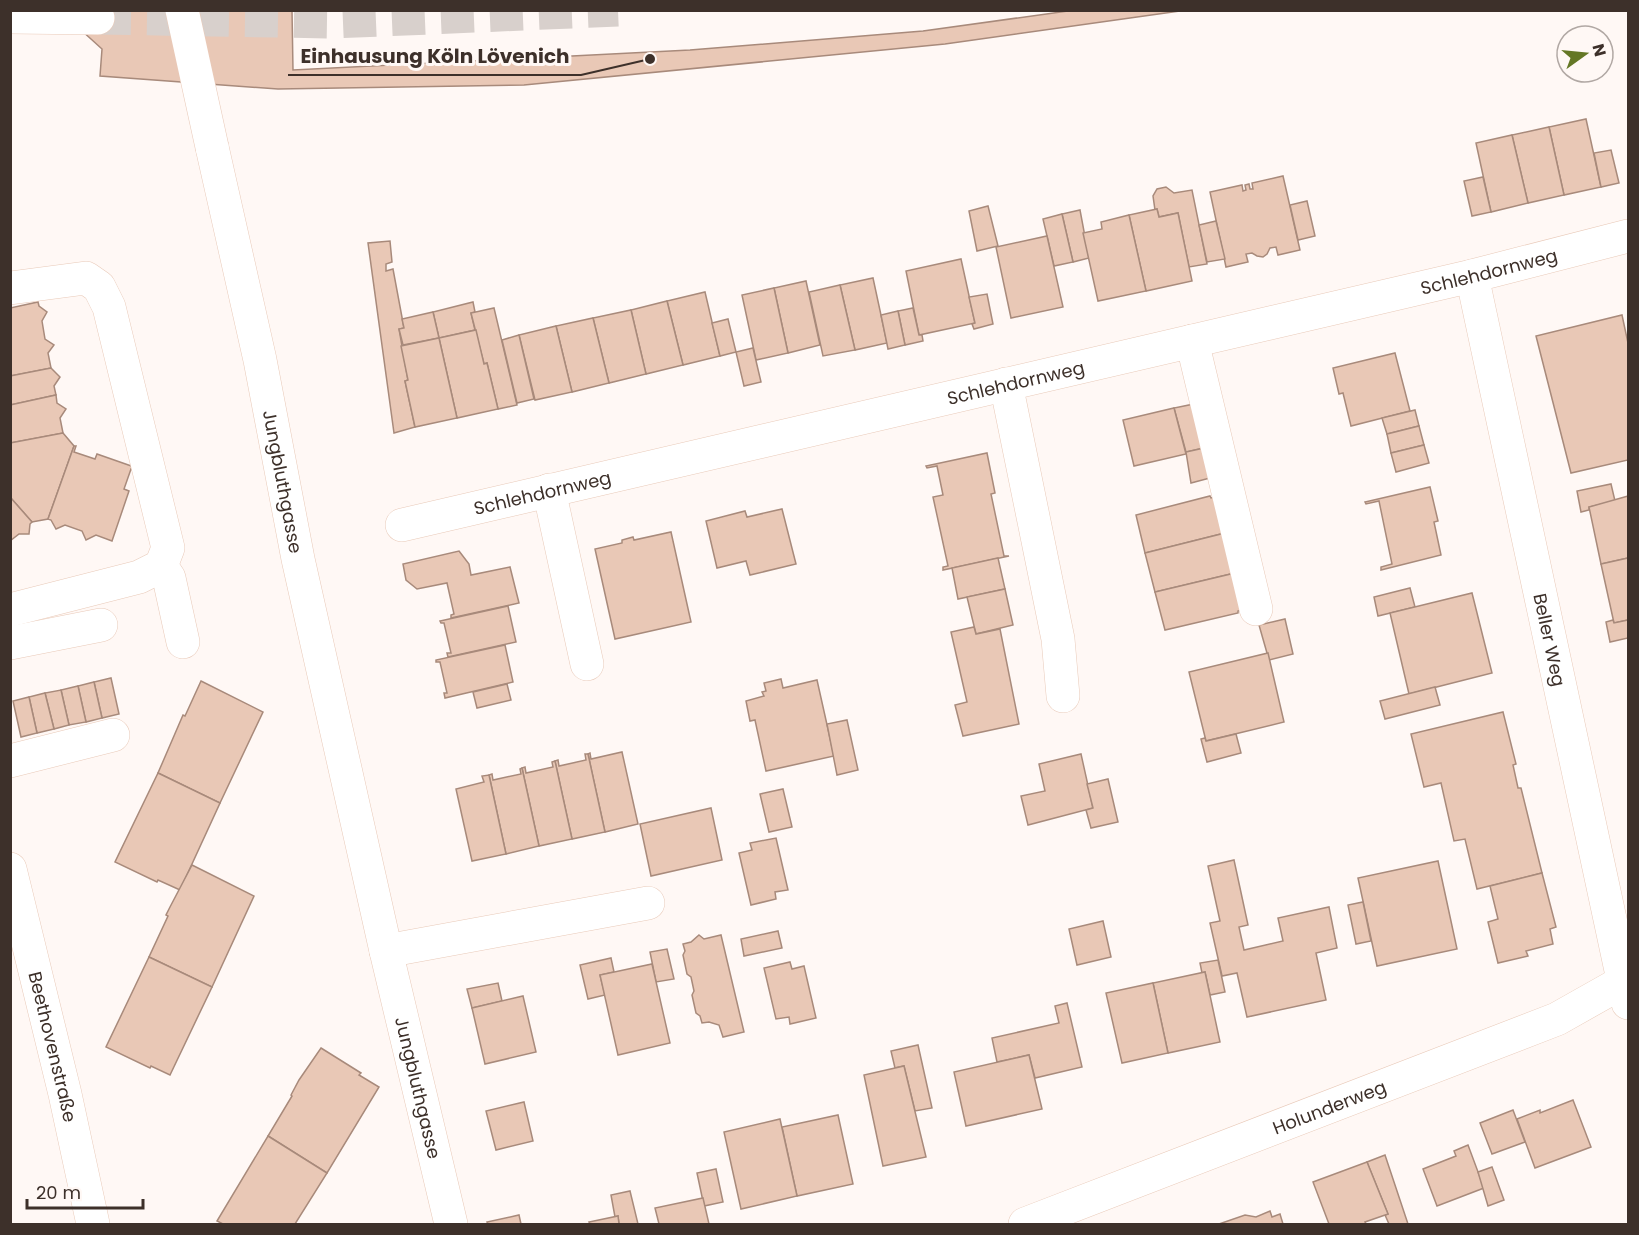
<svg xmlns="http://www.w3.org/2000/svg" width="1639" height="1235" viewBox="0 0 1639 1235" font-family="Poppins,sans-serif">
<rect width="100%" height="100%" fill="#fff8f5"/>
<g fill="#e9c8b6" stroke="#a88a7b" stroke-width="1.5">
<path d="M59 10H292L293 70 690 50 923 31 1075 10H1187L945 44 524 85 278 89 100 76 102 49Z"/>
<path d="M1586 119 1601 187 1564 195 1549 127Z"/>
<path d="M1549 127 1564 195 1528 203 1512 135Z"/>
<path d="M1512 135 1528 203 1491 212 1476 143Z"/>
<path d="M1611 150 1619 183 1601 187 1594 153Z"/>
<path d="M1283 176 1300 250 1278 255 1276 247 1270 248 1267 254 1263 257 1257 256 1252 253 1246 254 1248 262 1226 267 1210 192 1242 185 1243 191 1246 190 1245 185 1249 184 1250 189H1253L1252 183Z"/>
<path d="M1483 177 1491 212 1472 216 1464 181Z"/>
<path d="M1166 187 1174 193 1192 190 1207 264 1189 267 1178 213 1159 217 1157 209 1155 210 1153 196 1157 189Z"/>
<path d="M1307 201 1315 236 1298 240 1290 205Z"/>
<path d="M988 206 998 246 977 251 969 211Z"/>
<path d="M1157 209 1159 217 1178 213 1192 281 1146 291 1129 215Z"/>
<path d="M1080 210 1089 258 1073 262 1062 214Z"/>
<path d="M1062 214 1073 262 1054 266 1043 219Z"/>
<path d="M1129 215 1146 291 1098 301 1083 233 1102 229 1101 222Z"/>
<path d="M1216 221 1225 259 1207 262 1199 225Z"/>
<path d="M1047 236 1063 307 1011 318 996 247Z"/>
<path d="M390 241 392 262 386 264V271L393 269 404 328 399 329 408 380 405 381 415 427 394 433 368 243Z"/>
<path d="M961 259 975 323 919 335 906 271Z"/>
<path d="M873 278 887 343 855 350 840 285Z"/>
<path d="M806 281 820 345 788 353 774 288Z"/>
<path d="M840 285 855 350 823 356 809 292Z"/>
<path d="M774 288 788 353 756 360 742 295Z"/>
<path d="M705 292 720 356 683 365 667 301Z"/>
<path d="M987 294 993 324 974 329 972 324 975 323 969 297Z"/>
<path d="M667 301 683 365 646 374 631 310Z"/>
<path d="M38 302 39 306 47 312 42 321 45 339 54 345 48 353 51 368 10 376V308Z"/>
<path d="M473 302 475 312 471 313 475 330 439 338 433 312Z"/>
<path d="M494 308 517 405 498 409 487 363 484 364 471 313Z"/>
<path d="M913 308 919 335H922L923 341 905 345 898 311Z"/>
<path d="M631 310 646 374 609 383 593 318Z"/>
<path d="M898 311 905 345 888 349 881 315Z"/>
<path d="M433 312 439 338 403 345 399 329 404 328 402 319Z"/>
<path d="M1622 315 1628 343V460L1571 473 1536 336Z"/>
<path d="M593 318 609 383 572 392 556 326Z"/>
<path d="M728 319 736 352 720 356 712 323Z"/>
<path d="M556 326 572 392 535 400 519 335Z"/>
<path d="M476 330 484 364 487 363 498 409 457 418 439 338Z"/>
<path d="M519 335 534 399 517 403 502 340Z"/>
<path d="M439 338 457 418 415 427 405 381 408 380 401 346Z"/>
<path d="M753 348 761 382 744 386 736 352Z"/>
<path d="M1395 353 1410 411 1351 426 1343 393 1339 394 1333 368Z"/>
<path d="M51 368 60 377 54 386 56 395 10 405V376Z"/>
<path d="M56 395 57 403 66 409 60 418 63 433 10 443V405Z"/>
<path d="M1194 404 1204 448 1186 452 1174 408Z"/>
<path d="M1174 408 1186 454 1134 466 1123 420Z"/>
<path d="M1415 410 1419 426 1387 434 1382 418Z"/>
<path d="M1419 426 1424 445 1391 453 1387 434Z"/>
<path d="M63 433 74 446 48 519 32 522 10 497V443Z"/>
<path d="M1424 445 1429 463 1396 472 1391 453Z"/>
<path d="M74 446H76L74 452 95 459 97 454 137 468 136 471 131 469 124 489 129 491 112 541 96 535 86 540 82 531 65 525 56 529 51 520 48 519Z"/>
<path d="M1204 448 1210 478 1191 483 1186 452Z"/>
<path d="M987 453 995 493 991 494 1004 556H1009L943 570V567L948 566 933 497 943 495 937 466 927 468 926 466Z"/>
<path d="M1611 484 1615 501 1589 507V510L1581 512 1577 491Z"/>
<path d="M1430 487 1438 521 1434 522 1441 555 1381 570V567L1392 564 1379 501 1366 504 1365 502Z"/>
<path d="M1210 496 1211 498 1216 497 1225 533 1145 553 1136 515Z"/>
<path d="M1628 496V558L1601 564 1589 507Z"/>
<path d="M10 497 32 522 30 524 29 534H19L10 541Z"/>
<path d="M782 509 796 564 750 575 746 561 717 568 706 521 745 511 747 517Z"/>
<path d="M671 532 691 622 615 639 595 549 622 543V540L633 537 634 540Z"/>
<path d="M1225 533 1235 573 1155 592 1145 553Z"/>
<path d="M459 551 469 564 471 575 510 567 519 603 451 618V615L454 614 447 583 417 589 406 580 403 564Z"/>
<path d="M998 558 1005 589 958 599 952 568Z"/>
<path d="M1628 558V620L1614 623 1601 564Z"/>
<path d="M1235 573 1244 609 1238 611V613L1165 630 1155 592Z"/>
<path d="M1410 588 1415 607 1378 616 1374 597Z"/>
<path d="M1005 589 1013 625 976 634 967 597Z"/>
<path d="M1472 593 1492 673 1409 694 1390 613Z"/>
<path d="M508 606 516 642 448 657 447 653H451L444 623H441L440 621Z"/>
<path d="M1285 619 1293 654 1269 660 1259 625Z"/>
<path d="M1613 620 1614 623 1628 620V638L1610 642 1606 622Z"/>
<path d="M974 627 976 634 1000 629 1019 724 963 736 955 705 967 702 951 632Z"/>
<path d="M505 645 513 682 445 698 444 693H447L440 662H436V660Z"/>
<path d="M1268 653 1284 722 1206 741 1189 672Z"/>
<path d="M111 678 119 714 102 718 94 682Z"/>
<path d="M781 679 783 688 817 680 834 756 766 771 755 720 750 721 746 701 764 696 762 692 766 691 764 683Z"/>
<path d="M201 681 263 712 220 803 158 773 183 715 185 716Z"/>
<path d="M94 682 102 718 86 722 78 686Z"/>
<path d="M507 684 511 700 477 708 473 692Z"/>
<path d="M78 686 86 722 69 725 61 690Z"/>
<path d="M1435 687 1440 705 1385 719 1380 701Z"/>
<path d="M61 690 69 725 54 729 45 693Z"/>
<path d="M45 693 54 729 37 733 29 697Z"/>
<path d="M29 697 37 733 21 737 13 701Z"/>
<path d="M1503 712 1516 764 1513 765 1518 788H1521L1542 873 1477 889 1465 839 1454 841 1441 783 1424 787 1411 734Z"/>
<path d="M847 720 858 770 837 775 827 724Z"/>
<path d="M1236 734 1241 753 1207 762 1201 739 1205 738 1206 741Z"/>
<path d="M622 752 638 824 605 832 588 754 590 753 591 759Z"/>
<path d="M585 754H588L605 832 572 839 555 761 558 760 559 766 586 760Z"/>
<path d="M1081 754 1093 808 1028 825 1021 796 1045 791 1039 764Z"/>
<path d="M555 761 572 839 539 846 522 768 525 767 526 773 553 767 552 762Z"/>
<path d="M522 768 539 846 506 854 489 775 492 774 493 780 521 774 520 769Z"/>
<path d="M158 773 220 803 180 890 158 880 157 882 115 862Z"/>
<path d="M489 775 506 854 472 861 456 789 484 782 482 776Z"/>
<path d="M1108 779 1118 822 1091 828 1086 810 1093 808 1087 784Z"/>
<path d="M783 789 792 827 769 832 760 794Z"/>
<path d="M711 808 722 860 651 876 640 824Z"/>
<path d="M776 838 788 890 775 892 776 899 751 905 739 853 752 850 750 843Z"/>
<path d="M1234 860 1248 925 1239 927 1244 950 1283 941 1278 918 1329 907 1337 948 1316 953 1326 1000 1247 1017 1237 973 1222 976 1210 923 1220 921 1208 866Z"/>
<path d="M1438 861 1457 949 1377 966 1358 878Z"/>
<path d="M192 865 254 896 212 987 149 957 168 916 166 915 170 907Z"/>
<path d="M1542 873 1556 927 1550 929 1553 944 1526 951 1528 956 1498 963 1488 922 1498 919 1490 886Z"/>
<path d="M1363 902 1371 941 1356 944 1348 905Z"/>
<path d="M1103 921 1111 957 1077 965 1069 929Z"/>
<path d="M778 931 782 948 744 956 741 939Z"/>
<path d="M699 935 704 939 721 935 744 1032 723 1037 719 1025 709 1022 702 1023 700 1016 696 1013 692 995 694 991 691 977 687 974 683 955 685 951 683 944 691 942Z"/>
<path d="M667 949 674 979 656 982 650 952Z"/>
<path d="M149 957 212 987 170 1075 151 1066 150 1068 106 1047Z"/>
<path d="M611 958 614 972 600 975 605 995 588 999 580 965Z"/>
<path d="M1218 960 1225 992 1210 995 1205 972 1202 973 1200 963Z"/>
<path d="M790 962 792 969 804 966 816 1018 790 1024 789 1017 776 1019 764 968Z"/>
<path d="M652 964 670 1043 618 1055 600 975Z"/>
<path d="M1205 972 1220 1042 1168 1053 1153 983Z"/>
<path d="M498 983 502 1001 472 1008 467 989Z"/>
<path d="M1153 983 1168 1053 1122 1063 1106 993Z"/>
<path d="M523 996 536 1052 485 1064 472 1008Z"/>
<path d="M1067 1003 1082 1067 1035 1078 1029 1055 997 1062 992 1038 1059 1023 1055 1006Z"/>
<path d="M918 1045 932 1108 915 1111 904 1066 895 1068 891 1051Z"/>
<path d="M321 1048 361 1073 359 1075 379 1087 327 1173 268 1136 292 1096 291 1095 299 1080Z"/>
<path d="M1029 1055 1042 1109 966 1126 954 1072Z"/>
<path d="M904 1066 926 1157 883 1166 864 1075Z"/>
<path d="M1573 1100 1591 1147 1535 1168 1517 1119 1540 1110V1113Z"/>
<path d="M524 1102 533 1141 496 1150 486 1111Z"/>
<path d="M1513 1110 1525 1142 1492 1154 1480 1123Z"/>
<path d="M838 1115 853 1184 797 1196 782 1127Z"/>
<path d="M780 1119 797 1196 741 1209 724 1132Z"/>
<path d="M268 1136 327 1173 295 1224H223L217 1221Z"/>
<path d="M1468 1145 1484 1188 1437 1206 1423 1169 1456 1156 1454 1151Z"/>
<path d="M1385 1155 1408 1224H1389L1385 1215 1388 1214 1367 1162Z"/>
<path d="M1367 1162 1388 1214 1365 1222 1366 1224H1329L1313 1182Z"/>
<path d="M1492 1167 1504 1200 1488 1206 1478 1172Z"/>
<path d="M716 1169 723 1202 704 1206 697 1173Z"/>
<path d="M630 1191 638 1224H619L618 1216 615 1217 611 1195Z"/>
<path d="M703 1198 709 1224H659L655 1208Z"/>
<path d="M1270 1211 1272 1217 1280 1214 1283 1224H1219L1245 1215 1256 1217Z"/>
<path d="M519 1215 521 1224H488L487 1222Z"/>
<path d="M618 1216 619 1224H590L589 1222Z"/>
</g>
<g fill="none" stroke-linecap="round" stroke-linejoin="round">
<path stroke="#d8d0cc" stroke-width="33" stroke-dasharray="33 16" stroke-linecap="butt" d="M98 18 334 22 618 10"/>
<g stroke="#e9cab9" stroke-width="34">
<g id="minor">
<path id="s1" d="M212 147 260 360 298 559 386 951 451 1224"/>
<path id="s2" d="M1472 276 1628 1003"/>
<path d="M10 288 86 278 99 287 109 307 168 548 161 566 139 577 10 610"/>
<path d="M1192 341 1256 609"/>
<path d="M1006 384 1058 639 1063 696"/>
<path d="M549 490 587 664"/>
<path id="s3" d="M402 525 1472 276 1628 236"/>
<path d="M161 566 169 578 183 642"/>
<path d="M10 643 101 625"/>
<path d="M10 761 113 735"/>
<path id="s4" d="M10 869 65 1094 93 1224"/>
<path d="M386 951 648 903"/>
<path id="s5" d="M1025 1224 1557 1019 1628 979"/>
</g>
</g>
<g stroke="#e9cab9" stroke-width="34">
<path id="highway" d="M10 17 98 18"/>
</g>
<use href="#minor" stroke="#fff" stroke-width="33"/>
<use href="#highway" stroke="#fff" stroke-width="33"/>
<g stroke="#e9cab9" stroke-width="34" stroke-linecap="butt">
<path id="minor-bridge" d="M182 10 212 147"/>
</g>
<use href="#minor-bridge" stroke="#fff" stroke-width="33"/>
</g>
<g text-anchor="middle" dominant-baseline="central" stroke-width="6" stroke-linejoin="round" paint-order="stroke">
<g font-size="18" fill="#3d302a" stroke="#fff8f5">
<text stroke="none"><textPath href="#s3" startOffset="1116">Schlehdornweg</textPath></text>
<text stroke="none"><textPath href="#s3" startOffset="630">Schlehdornweg</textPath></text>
<text stroke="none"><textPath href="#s1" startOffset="342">Jungbluthgasse</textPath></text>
<text stroke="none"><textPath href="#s3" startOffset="144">Schlehdornweg</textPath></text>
<text stroke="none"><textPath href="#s2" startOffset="372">Beller Weg</textPath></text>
<text stroke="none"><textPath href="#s4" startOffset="183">Beethovenstraße</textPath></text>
<text stroke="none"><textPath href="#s1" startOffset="963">Jungbluthgasse</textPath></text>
<text stroke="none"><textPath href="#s5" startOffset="326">Holunderweg</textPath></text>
</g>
</g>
<path fill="none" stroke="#3d302a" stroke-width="2" d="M650 59L581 75H288"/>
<circle fill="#3d302a" stroke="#fff8f5" stroke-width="2" cx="650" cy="59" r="6"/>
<g font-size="20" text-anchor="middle" font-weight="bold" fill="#3d302a" stroke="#fff8f5" stroke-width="6" stroke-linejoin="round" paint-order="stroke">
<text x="435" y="63">Einhausung Köln Lövenich</text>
</g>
<rect width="1639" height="1235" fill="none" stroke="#3d302a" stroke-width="24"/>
<g transform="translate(1585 54) rotate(75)"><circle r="28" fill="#fff8f5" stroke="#b1a8a4" stroke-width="1.5"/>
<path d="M0-4.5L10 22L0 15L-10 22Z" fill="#647725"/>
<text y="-9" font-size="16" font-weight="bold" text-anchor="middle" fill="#3d302a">N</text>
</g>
<path d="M27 1199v9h116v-9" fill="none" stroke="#3d302a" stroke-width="3"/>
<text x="36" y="1199" font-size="18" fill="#3d302a" stroke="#fff8f5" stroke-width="4.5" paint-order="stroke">20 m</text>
</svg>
